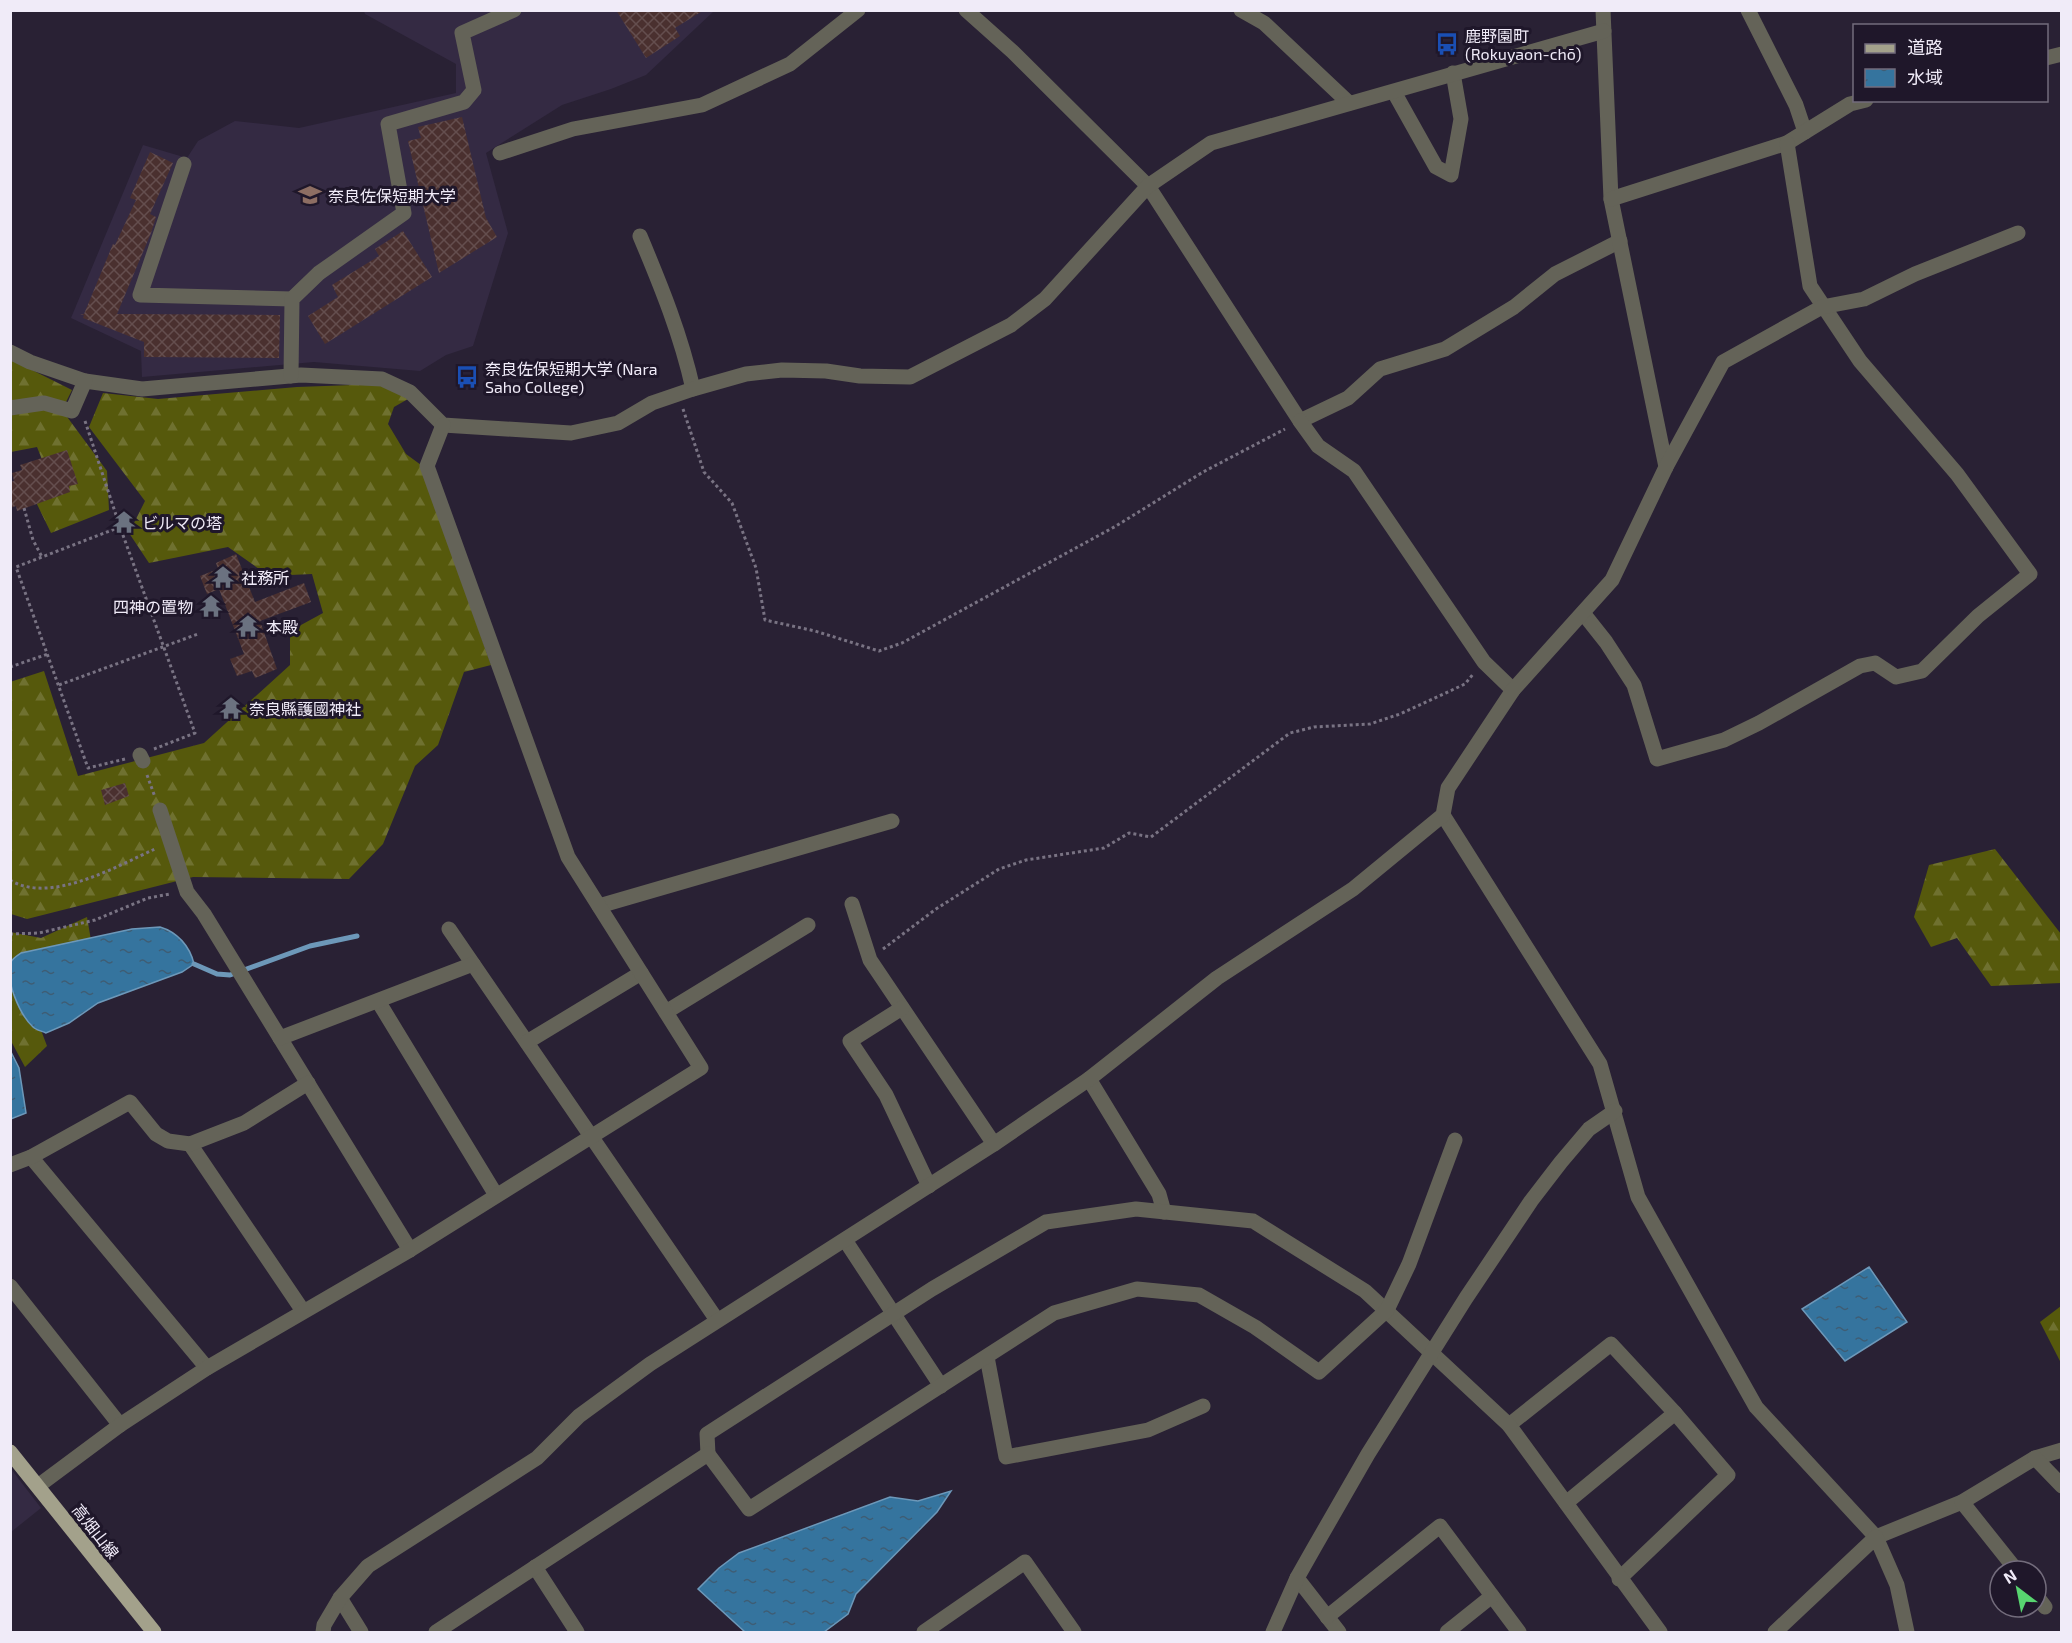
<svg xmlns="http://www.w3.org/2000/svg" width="2072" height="1643" viewBox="0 0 2072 1643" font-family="'Exo 2','Noto Sans JP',sans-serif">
<defs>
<pattern id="forest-firs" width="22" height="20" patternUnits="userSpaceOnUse" patternTransform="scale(1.5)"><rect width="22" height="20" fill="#56590c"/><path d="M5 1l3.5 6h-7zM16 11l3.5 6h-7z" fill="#6f7130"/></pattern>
<pattern id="water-ripples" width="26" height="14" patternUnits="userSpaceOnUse" patternTransform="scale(1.5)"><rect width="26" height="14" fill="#35749e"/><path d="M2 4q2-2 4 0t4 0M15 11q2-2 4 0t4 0" fill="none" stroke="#3e5d74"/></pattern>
<pattern id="building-cross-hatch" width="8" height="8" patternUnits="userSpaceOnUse" patternTransform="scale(1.5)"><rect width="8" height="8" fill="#4a302f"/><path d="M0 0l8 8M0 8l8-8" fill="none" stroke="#644e4e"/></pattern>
</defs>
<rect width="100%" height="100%" fill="#292134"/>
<g fill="#342a43">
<path d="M364 11H714L646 75 611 89 562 105 486 153 508 233 473 346 446 355 420 371 314 362 142 377 141 351 71 318 143 145 187 158 198 141 235 121 299 128 456 93V64L365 14Z"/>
<path d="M11 1469 41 1508 11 1532H10Z"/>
</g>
<g fill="url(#forest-firs)">
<path d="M10 359 72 390 62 410 107 471 109 510 51 533 34 498 53 487 37 447 11 452Z"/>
<path d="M381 384 408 399 394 407 388 424 406 454 421 465 491 665 464 672 438 745 415 766 383 844 349 879 193 877 27 919 11 914 10 682 44 671 78 776 204 743 290 665V631L323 613 312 574 269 576 228 547 149 563 129 533 145 501 89 427 103 393 158 399 297 387Z"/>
<path d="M1995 849 2061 934V983L1991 986 1957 938 1931 947 1914 917 1929 865Z"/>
<path d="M87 917 93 952 15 961 47 1046 25 1067 11 1041 10 932 41 938Z"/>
<path d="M2061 1306V1363L2040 1322Z"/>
</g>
<g fill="url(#water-ripples)" stroke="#6d98b9" stroke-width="1.5">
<path d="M160 927C177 932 190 946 194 964L182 972 98 1003 69 1023 46 1033C42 1031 36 1030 33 1027 20 1015 4 979 11 962 13 958 18 955 21 953L132 929Z"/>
<path d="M11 1052 19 1068 26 1113 11 1119Z"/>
<path d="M1869 1267 1907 1322 1845 1361 1802 1309Z"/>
<path d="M951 1491 937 1512 856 1594 848 1614 824 1632H745L698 1589 719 1568 739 1553 890 1497 918 1501Z"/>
</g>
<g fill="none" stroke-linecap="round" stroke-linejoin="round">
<path stroke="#6d98b9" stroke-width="5" d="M194 964 217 974 230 975 310 946 357 936"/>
</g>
<g fill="url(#building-cross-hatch)">
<path d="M616 10H704L675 28 680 36 646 58Z"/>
<path d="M462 117 486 218 497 237 439 273 408 141 421 138 418 127Z"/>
<path d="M150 152 173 163 150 214 156 217 151 233 117 314 280 315 279 358 144 357V342L83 318 84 315 80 314H84L113 244 115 245 136 200 130 198Z"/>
<path d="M403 231 432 277 325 344 308 316 338 297 332 285 379 256 375 249Z"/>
<path d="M67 450 78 484 69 486 70 492 31 506 17 511 16 506 10 508V482L14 481 12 473 22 470 20 465Z"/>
<path d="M236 554 255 602 304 583 311 602 260 621 277 669 255 678 252 671 237 676 230 659 244 654 219 589 207 594 200 576 218 569 216 563Z"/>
<path d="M125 783 129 796 105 805 101 790Z"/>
</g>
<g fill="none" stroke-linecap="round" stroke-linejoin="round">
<g stroke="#797383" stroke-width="3" stroke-dasharray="3 3" stroke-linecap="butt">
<path d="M683 409 704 472 732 503 756 568 765 620 815 631 879 651 902 643 1116 526 1203 472 1285 429"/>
<path d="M85 421 120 527 195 733 154 749"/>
<path d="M24 508 33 540 42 557"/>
<path d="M120 527 16 567 88 768 125 759"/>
<path d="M10 667 48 654"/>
<path d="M59 685 198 634"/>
<path d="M147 775 155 797"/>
<path d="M10 880C50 905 117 866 155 849"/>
<path d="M10 934 39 933 95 920 148 898 170 894"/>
<path d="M883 949 936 909 999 869 1026 860 1104 848 1129 833 1151 837 1290 733 1314 727 1370 724 1400 714 1465 684 1474 673"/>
</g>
<g stroke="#646358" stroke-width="15">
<path d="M966 10 1013 52 1148 186 1300 421 1348 398 1380 369 1445 349 1514 307 1555 274 1620 241"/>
<path d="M1241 10 1264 23 1349 103"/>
<path d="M1603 10 1611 199 1666 467"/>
<path d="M1748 10 1796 105 1805 132"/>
<path d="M2046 58 2062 54"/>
<path d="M1394 92 1436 167 1451 175 1461 119 1453 73"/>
<path d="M500 153 573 129 702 105 790 64 858 10"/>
<path d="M184 164 140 295 292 299"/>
<path d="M1611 199 1787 143 1850 104 1866 100"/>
<path d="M640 236C661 286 681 335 693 389"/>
<path d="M10 352 30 362 85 381 142 389 301 375 382 379 410 392 443 425 571 433 618 423 652 403 693 389 746 374 782 370 826 371 860 376 910 377 1011 325 1045 299 1148 186 1211 143 1604 31"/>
<path d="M291 376 292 299 319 273 404 213 388 124 464 102 474 90 462 33 514 10"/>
<path d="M10 408 44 403 72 411 85 381"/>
<path d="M1300 421 1318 446 1354 471 1484 662 1513 690"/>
<path d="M1583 613 1606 642 1634 685 1657 759 1724 740 1759 723 1860 666 1875 663 1896 677 1922 671 1978 616 2030 574 1957 474 1860 361 1810 286 1787 143"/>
<path d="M140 755 143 761"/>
<path d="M160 810 187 892 204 914 410 1250"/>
<path d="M1443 815 1600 1064 1638 1197 1756 1407 1876 1537 1962 1502 2035 1458 2062 1450"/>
<path d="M852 904 870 960 994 1144"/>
<path d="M599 906 892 821"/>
<path d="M449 929 717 1320"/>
<path d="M378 1001 496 1195"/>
<path d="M902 1008 850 1041 886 1095 929 1186"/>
<path d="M666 1012 808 925"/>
<path d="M280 1038 473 964"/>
<path d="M527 1042 641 973"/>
<path d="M1089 1079 1159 1194 1164 1212"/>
<path d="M190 1144 303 1311"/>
<path d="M31 1157 207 1368"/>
<path d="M10 1165 31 1157 130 1102 156 1134 168 1141 190 1144 244 1123 308 1083"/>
<path d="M845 1240 941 1386"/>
<path d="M10 1286 120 1425"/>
<path d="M987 1357 1006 1457 1148 1430 1203 1406"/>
<path d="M1509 1425 1611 1344 1675 1413 1728 1475 1619 1579"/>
<path d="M708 1454 707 1434 932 1289 1046 1222 1136 1209 1253 1221 1365 1291 1509 1425 1660 1632"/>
<path d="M2035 1458 2062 1486"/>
<path d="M38 1486 120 1425 207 1368 410 1250 701 1068 568 857 427 466 443 425"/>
<path d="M1962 1502 2017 1571"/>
<path d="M1566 1503 1675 1413"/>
<path d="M535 1567 577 1632"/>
<path d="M1297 1578 1339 1632"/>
<path d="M2036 1595 2045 1607"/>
<path d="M340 1598 361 1632"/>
<path d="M1327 1617 1440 1526 1519 1632"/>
<path d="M323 1632 324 1625 340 1598 368 1566 537 1458 579 1416 650 1364 994 1144 1089 1079 1217 978 1353 889 1443 815 1448 788 1513 690 1612 580 1666 467 1723 362 1822 307 1864 299 1915 274 2018 233"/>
<path d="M436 1632 708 1454 749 1509 1054 1313 1137 1289 1199 1295 1255 1327 1319 1372 1387 1310 1409 1264 1455 1140"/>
<path d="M924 1632 1025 1562 1074 1632"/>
<path d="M1273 1632 1297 1578 1314 1548 1368 1454 1466 1298 1531 1201 1561 1162 1589 1129 1615 1111"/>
<path d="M1447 1632 1492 1596"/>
<path d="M1775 1632 1876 1537 1897 1585 1907 1632"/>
</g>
<path stroke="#a3a18b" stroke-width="15" d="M10 1452 154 1632"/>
</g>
<defs>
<g id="bus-bare" transform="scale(1.8)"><path d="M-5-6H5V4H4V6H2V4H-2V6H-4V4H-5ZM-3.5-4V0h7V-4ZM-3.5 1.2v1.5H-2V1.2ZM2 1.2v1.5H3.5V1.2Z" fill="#1a4fb4" stroke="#1f172a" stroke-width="2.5" paint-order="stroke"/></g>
<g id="university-bare" transform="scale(1.8)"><path d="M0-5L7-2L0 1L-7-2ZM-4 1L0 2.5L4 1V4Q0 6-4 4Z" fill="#8d6e63" stroke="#1f172a" stroke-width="2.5" paint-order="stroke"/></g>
<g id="temple-bare" transform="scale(1.8)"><path d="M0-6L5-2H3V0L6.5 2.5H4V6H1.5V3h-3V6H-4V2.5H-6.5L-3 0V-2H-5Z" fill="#6b7280" stroke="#1f172a" stroke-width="2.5" paint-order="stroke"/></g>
</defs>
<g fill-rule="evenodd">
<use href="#bus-bare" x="1447" y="44"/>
<use href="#university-bare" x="310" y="195"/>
<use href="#bus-bare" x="467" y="377"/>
<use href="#temple-bare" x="124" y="522"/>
<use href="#temple-bare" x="223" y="577"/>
<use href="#temple-bare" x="211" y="606"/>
<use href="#temple-bare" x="248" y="626"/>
<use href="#temple-bare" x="231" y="708"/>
</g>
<g text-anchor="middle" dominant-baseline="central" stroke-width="6" stroke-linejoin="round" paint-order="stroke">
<g font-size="16" fill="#f0ebf8" stroke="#1f172a" text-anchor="start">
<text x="1465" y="35">鹿野園町<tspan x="1465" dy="18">(Rokuyaon-chō)</tspan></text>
<text x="328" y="195">奈良佐保短期大学</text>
<text x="485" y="368">奈良佐保短期大学 (Nara<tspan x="485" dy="18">Saho College)</tspan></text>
<text x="142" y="522">ビルマの塔</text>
<text x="241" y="577">社務所</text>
<text x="193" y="606" text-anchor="end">四神の置物</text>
<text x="266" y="626">本殿</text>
<text x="249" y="708">奈良縣護國神社</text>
</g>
<g font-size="16" fill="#f0ebf8" stroke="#1f172a">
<text transform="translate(96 1531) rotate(52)">高畑山線</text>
</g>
</g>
<rect width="2072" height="1643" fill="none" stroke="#f0ebf8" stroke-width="24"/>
<rect x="1853" y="24" width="195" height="78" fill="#1f172a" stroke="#736c7c" stroke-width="1.5"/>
<rect x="1865" y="44" width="30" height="9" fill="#a3a18b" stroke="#736c7c" stroke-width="1.5"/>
<text x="1907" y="54" font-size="18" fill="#f0ebf8">道路</text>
<rect x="1865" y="69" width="30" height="18" fill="url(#water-ripples)" stroke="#736c7c" stroke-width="1.5"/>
<text x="1907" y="84" font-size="18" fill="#f0ebf8">水域</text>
<g transform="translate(2018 1589) rotate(328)"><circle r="28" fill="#1f172a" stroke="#736c7c" stroke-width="1.5"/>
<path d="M0-4.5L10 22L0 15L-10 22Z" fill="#58d570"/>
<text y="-9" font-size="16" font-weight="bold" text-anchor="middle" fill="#f0ebf8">N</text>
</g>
</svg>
